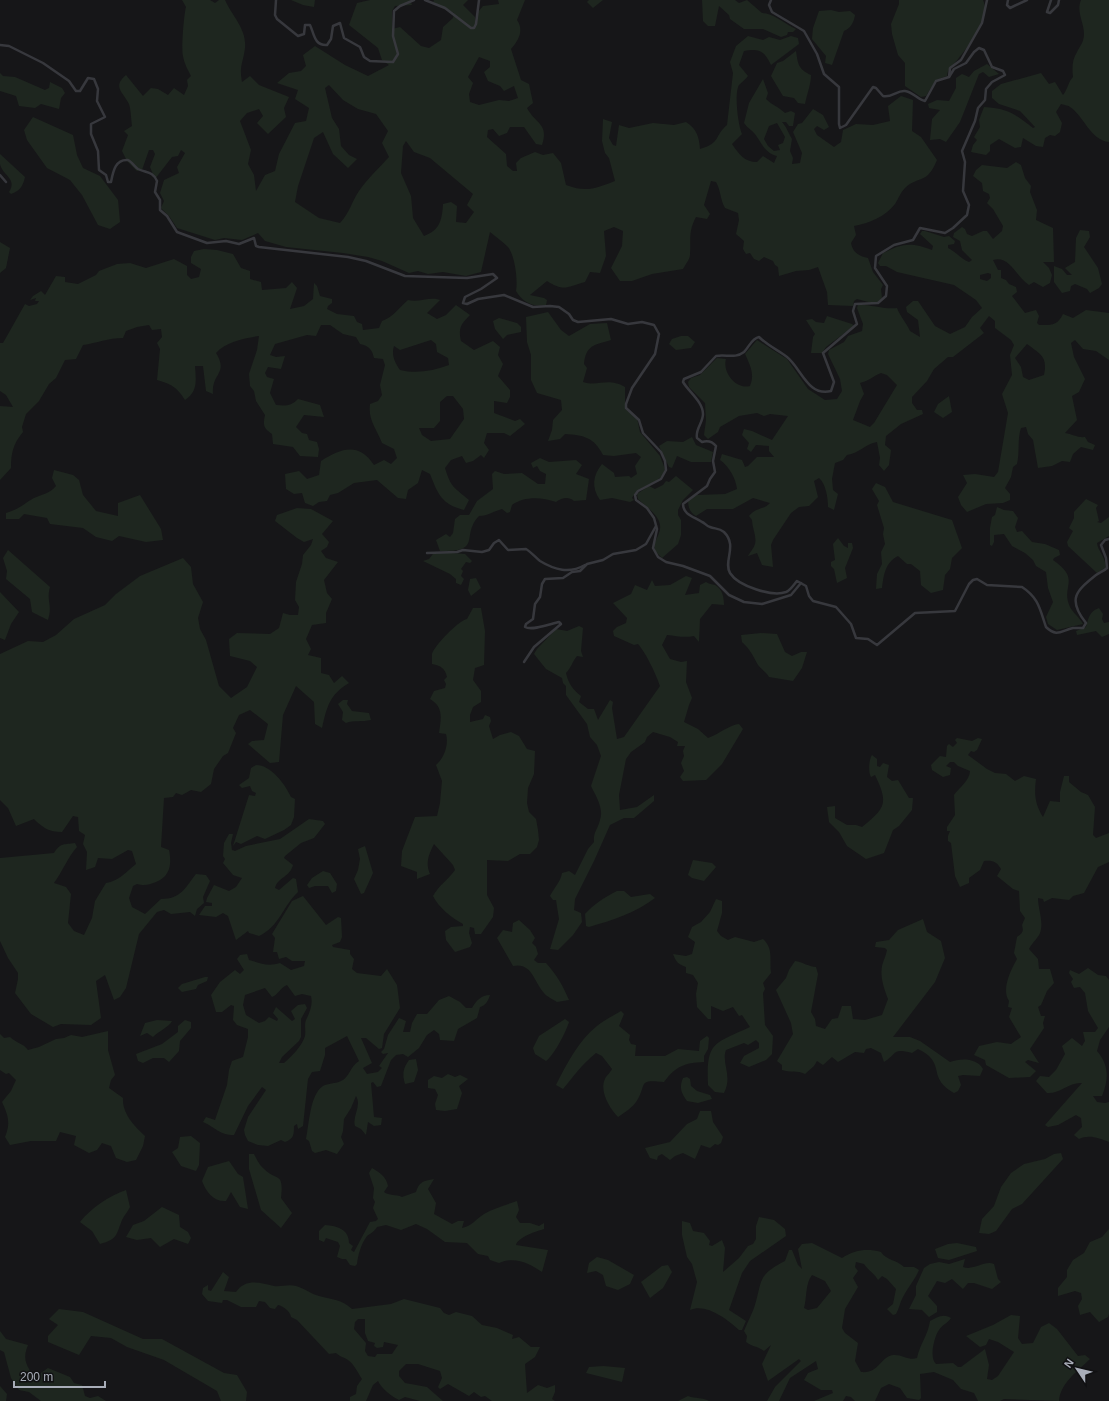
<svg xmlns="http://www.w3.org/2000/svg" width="1109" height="1401" viewBox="0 0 1109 1401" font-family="Arial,sans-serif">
<rect width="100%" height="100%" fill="#161618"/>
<g fill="#1e261f" fill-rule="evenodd">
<path d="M182 0H210L215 3 219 0H225C232 16 247 29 245 48 243 64 239 65 242 82L250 76 259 85 289 97 284 108 286 117 268 134 257 123 263 116 259 109 247 113 240 121 251 150 248 164 254 175 256 191 265 175 275 171 279 154 295 123 306 121 309 108 295 99 298 90 277 83 289 73 301 71 306 66 303 55 315 46 345 65 368 76 389 65 382 60 378 48 349 25 357 3 370 0H410L412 5 395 6 392 11V29L400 27 421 46 429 48 441 40 443 27 453 18 454 13 433 2 434 0H468L463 5 475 17V25L478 12 483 6 499 4 498 0H525L517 20C524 30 519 40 511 49L521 80 529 84 533 103 527 108C536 125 549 123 542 145L536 144 524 127H510L507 133 499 136 493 129 488 130 487 137 506 154 507 166 513 171H517L516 163 521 158 535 152 543 155 553 153 561 163 566 185C587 193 596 188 615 181L609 158 605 153 602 141 603 119 612 122 609 138 613 145 616 146 619 125 629 128 653 123 674 125 686 122C697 129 699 137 700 149 721 143 714 136 727 125L733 73 730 62 736 46 748 36 763 40 769 37 780 40 791 36 798 38 799 44 771 65C764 51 760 48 744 51L739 65 748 76C746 79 742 82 739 85 734 93 738 125 742 134L732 144C739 154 744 162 757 162L763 156 774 163 777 156C766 153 763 146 757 137 754 131 748 129 744 123L749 103 763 79 768 93 766 99C772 105 779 107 785 113L791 111 795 113 793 126H789L786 122H782C786 126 789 134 792 139L790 151 793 158 792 164 800 163 802 153 793 132 798 124 802 123 813 109 823 115 829 127 824 130 817 126 814 129 817 135 834 147 841 142 843 130 856 124 873 125 890 121 888 106 901 96 913 100 912 131 921 137 937 160C927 185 919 175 905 188 900 193 899 198 895 204 885 217 869 223 854 226L856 235 851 243C853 253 859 256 868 258L873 272 883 285 881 289 882 298 876 304 857 299 854 301 853 306 828 305 827 292 818 267 809 270 796 271 779 276 778 267 775 265 773 261 764 257 759 261 754 259 750 253 746 254 743 249 744 241 736 234 739 220 738 213 725 208C720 199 721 191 716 182L711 181 704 205 710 214 707 219 696 217C688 232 691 239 690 255 690 259 685 265 683 269L652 274 632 281H620L611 268 622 246 623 231 614 227 604 231 606 256 600 273 590 272 585 282C567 287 564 292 547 281L530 295 544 298 547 300 546 305C533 307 523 303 516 291 518 280 515 256 508 247 503 242 496 237 490 232L481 272 466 276 443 272 428 274 418 271 409 273 382 261 368 257 343 253 286 247 265 241 258 233 242 240 224 238 215 240 177 228 169 216 161 208 164 201 160 193 164 180 179 173 177 167 185 153 181 150 178 156 172 157 155 179 150 167 155 154 153 150H149L142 170 137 171 127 161 122 151 128 135 124 131 132 126C131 119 131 110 129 104 123 92 112 87 126 75L143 96 151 88 158 89 168 95 174 88 184 95 188 86 187 80 191 76C188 70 184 63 183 56 181 50 184 13 186 7ZM479 57 490 61V67L484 72 488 81 500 86 504 91 514 86 518 98 509 101 499 100 479 105 470 102 469 94 473 83 468 77ZM329 85 343 100 358 109 376 114 388 131 382 143 389 157C379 168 368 178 359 191 351 203 350 212 340 223L319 218 295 202 298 186 314 138 323 132 333 154 348 168 357 159 349 155 341 146 339 129 332 118 325 88ZM777 123 785 137 783 143 778 145 780 150 774 151 768 146 764 139 769 126ZM406 141 414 152 430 158 473 194 467 205 474 212 466 223 456 222 457 206 451 202 443 204C442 220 440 230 424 236L413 218 411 196 401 173 403 146Z"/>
<path d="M291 0H315L314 7 303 5Z"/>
<path d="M589 0H603L593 8 587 2Z"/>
<path d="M702 0H735L739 3 747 0 762 13C773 13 785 24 796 29L793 32H788L787 35 781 37 763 29H744L730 19 729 15 719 6 715 26H708L703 21Z"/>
<path d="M899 0H983C991 16 969 46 958 59 953 66 948 67 947 76L936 80 926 96 921 97 905 86V63L898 55 892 34 891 24 899 4Z"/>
<path d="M1081 0H1109V142C1090 140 1084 116 1070 107 1068 105 1063 105 1061 104L1056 112 1062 123 1060 132 1055 136 1050 135 1045 138 1043 147 1036 146 1023 138 1021 147 1015 148 999 139 990 145V151L986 155 971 152 973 145 977 140 974 137 980 127 979 120 984 107C1010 109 1013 113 1033 128L1035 127 1020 111 999 104 992 98V91L1001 84 1041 73 1049 84 1055 82 1063 95C1068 89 1068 82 1073 77 1072 68 1072 60 1077 52 1080 46 1084 42 1084 34 1084 22 1076 12 1081 0Z"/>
<path d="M831 10 839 12 850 11 855 15C854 22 851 28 844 31L832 65 825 63 826 56 812 39 813 28 819 11Z"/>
<path d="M796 51C798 64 798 69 811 75 811 84 807 94 805 104L798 103 794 98 783 96 771 76 777 63 783 61Z"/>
<path d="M987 64 999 74 989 77 983 72 979 74 960 122 946 142 940 139 930 140 932 119 940 110 929 108 928 104 937 100 949 101 956 88V78L962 74 969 77 974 71Z"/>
<path d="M0 73 3 76 15 77 45 90 49 88 50 82 62 88 65 93 61 98 59 109 41 104 35 108 19 106 16 96 0 91Z"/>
<path d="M33 117 73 135 77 155 83 168 100 176 118 200 120 222 110 229 98 225 82 195 70 180 47 168 27 140 24 130Z"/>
<path d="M0 154 25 177C23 186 20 191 11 194L9 192C18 179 2 175 0 164 0 161 0 157 0 154Z"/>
<path d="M1016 162 1021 165 1025 178 1031 186 1030 192 1037 210 1036 220 1053 228 1054 262H1043L1049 268 1052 275 1050 283 1043 287 1034 282 1029 285C1016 277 1010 255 993 260L998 270H1001V278L1006 280 1009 284 1016 287 1017 292 1012 296 1025 313 1036 310 1039 316 1037 323 1039 325C1052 325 1057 326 1063 314L1073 318 1086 310 1109 313V360L1096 351 1083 349 1075 340 1071 343 1074 357 1085 379 1079 392 1072 396 1077 420 1065 433C1072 434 1078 438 1085 437L1088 442 1095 445 1093 450 1081 447 1073 454 1070 462 1062 461 1052 466 1038 468 1033 440 1028 434 1026 427 1021 428C1017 440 1020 452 1017 464L1013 467 1011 477 1005 488 1010 494V500L1003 503 986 504 967 512 961 505 958 497 967 483 963 475 975 474 994 477 998 472 1008 413 1002 394 1012 375 1010 355 1014 345 1011 340 995 328V321L989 316 980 328 984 333 953 357H948L934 369 927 381 912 397V403L917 410H922L923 414 901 424 886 436 885 445 891 450 889 465 884 471 879 465 880 458 877 442C863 445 860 453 847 455L843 460 835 463 832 479 833 490 838 494 834 510 828 507C828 498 826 484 819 478L814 481 818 497 809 506 799 507 791 513 773 540 771 545 773 567 762 565 757 553 748 556C750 552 754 548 755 544 757 536 752 528 752 520L749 516C756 507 764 510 770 503L753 498 733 509H707L696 516C690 513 688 507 688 500L697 495 725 494 737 489C736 479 729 466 720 460L722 454 742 460 745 467 748 466 757 457H774L769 451V446L756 445 751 452 747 449 749 443 742 435 744 429 752 431 772 440 788 416 770 414 764 416 757 413 739 416 720 427 718 432 708 439 704 435 706 420 705 403 689 387 688 382 691 378 700 375 717 358 726 359C722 372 736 390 750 386 755 374 750 365 745 354L757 340 787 359 808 389 825 400 837 399 842 391 840 379 828 354 829 350 844 342 848 336 862 331 863 324 857 308 858 305C864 303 887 310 897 308 900 316 906 322 910 331L920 337 918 320 907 312 906 307 913 301H918L935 326 950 334 965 327 972 317 982 308 976 300 954 285 897 272 886 266H880L878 263 883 253C903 243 911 242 932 250L933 246 920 234 922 231H925L944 237 949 236 955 241 954 244 948 245V248C956 252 961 259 969 262L972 260 962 250 960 241 953 237 954 233 962 227 965 229 967 234 972 236 983 231H987L993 239 1002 231 1003 226 993 209 987 203 990 198 989 194 983 191 982 183 973 176 976 170 982 165 1007 168ZM988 273 991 274V278L987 281 980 279V275ZM1027 344C1040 354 1048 356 1044 375L1029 380 1023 377 1021 367 1015 358ZM881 373 887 375 897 385 874 423 870 427 853 420 860 401 864 394 860 383C869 381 873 376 881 373Z"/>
<path d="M1080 230 1089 231 1090 237 1084 247 1098 268 1102 284 1099 288 1090 293 1087 289 1075 284 1071 286 1070 291 1062 293 1054 282V266L1062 269 1067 275H1072L1065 268 1075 262 1076 238Z"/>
<path d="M0 242 10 248 6 268 0 273Z"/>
<path d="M204 249 217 250 233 254 241 268 250 271V279L261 282 262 290 286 288 292 282 297 288 290 309 304 306 313 299 314 283 317 286 320 296 332 299V303L328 306 327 309 337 314 354 316 357 322 362 324 363 330 379 328 382 321C393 317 399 308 408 300 419 303 430 296 440 300L427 313 437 319 446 315 456 305 470 315C461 324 458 328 461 341L474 350 493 341 500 347 498 355 503 364 498 376 510 390V397L507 403 494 401V413L515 421 520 419 525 424 510 436 504 433H487L484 443 489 450 484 458 481 455 473 461 466 463 462 456 451 460 445 468C451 488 454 487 469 500L464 510C441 504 438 494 430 474L422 470 418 483 408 490 406 499 398 498 377 480 354 483 338 493 330 495 327 501 319 502 313 506 305 503 302 493 294 494 286 489 285 474 299 471 307 479 319 475 321 461C341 448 359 442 374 465L384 460 391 464 397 458 394 449 382 443C376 428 368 420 370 404L378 401 382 395 380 385 385 365 383 359 374 358C372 349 369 346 360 344L356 337 343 334 330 325H321L316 336 307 335 275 344 270 355 276 357 285 356 281 369 268 367 265 373 267 377 274 379 270 393 276 405C286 406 291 406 298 399L320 405 324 417 304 415 296 427 302 433 307 434 309 440 317 442 319 449 318 457 300 456 293 447 273 444 272 434C263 428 263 425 265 415L256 401 254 391 250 386 249 374 257 350 259 336C245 338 225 342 216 353 229 374 211 373 213 394L206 391 203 366H195C196 380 198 392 185 400 177 387 171 384 157 380L160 349 157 343 162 337 161 329 152 330 149 325 137 327 126 331 123 338C108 338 97 343 83 345L76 359 65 360 56 378 49 384 39 401 26 414 22 427 23 432C13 444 11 453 11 468L0 480V406L13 407 6 395 0 391V343H3L25 304 29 306 37 304 39 301H35L36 298 30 300 33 296 41 291 45 295 56 276 65 277V282L78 284 96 275 99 271 117 264 130 263 146 268 174 259 187 266V275L191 279 199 277 201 269 191 263V257L194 251ZM431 340 436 344 437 352 448 358 449 365C433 371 416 374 400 370 395 363 391 355 394 346L400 350ZM447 396H453L463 409 464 419 450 439 431 441 422 435 419 428H434L440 421V402Z"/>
<path d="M548 312 561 330 569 336 590 324 607 323 611 340C594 345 586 345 584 364L587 368 583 382C599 387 607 377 625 387V409L637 418 640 432 660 456 665 469C661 486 639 483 632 498L634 500 630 502 612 498 600 500C591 487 593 475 602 464L614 473 615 477 629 476 631 478 637 474 635 466 641 457 636 453 614 456 603 455C594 437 583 435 565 434L560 439 548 441 552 430 553 420 562 410 561 400 537 393 531 380V355L527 342 526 317Z"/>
<path d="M827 316 852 324 854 326 826 347 822 353H811L813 337 815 334 806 320 812 319 816 322 824 323Z"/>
<path d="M499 318 517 323 521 327V332L507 335 503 339 495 329 493 321Z"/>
<path d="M681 336H688L695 342 691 348 676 350 669 344 672 339Z"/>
<path d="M949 396 952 412 943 418 934 412 938 404Z"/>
<path d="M692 437 696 445 713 452 711 462H691L677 456 672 468 669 467 659 446 667 441 683 442Z"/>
<path d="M540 458 549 462 576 460 582 465 576 474 589 479 586 500 574 501C568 496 562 498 556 502 542 497 524 496 512 505L510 512 507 513 502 509C494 511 488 516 479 516 460 536 484 552 440 551L436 540 446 534 450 537 453 533 455 519 460 515H469L477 501 493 489 492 474 495 471 504 474 522 473 538 484H545L546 474 540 471 537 466 533 468 531 463Z"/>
<path d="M54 470 73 475 79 480 83 495 96 511 118 516V503L140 495 161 529 163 540 146 542 119 536 112 541 96 537 83 528 50 524 47 518 24 514 19 519H6V513C20 509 23 504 34 498 43 494 49 494 56 486L52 478Z"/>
<path d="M676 476 693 490 683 500 678 510V515L681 520V535L678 544 662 558 655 551 654 545C655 541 658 537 659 533 665 518 647 508 638 499L637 494 649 486 655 489 663 485 666 481 669 482Z"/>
<path d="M876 483 885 487 893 502 952 520 962 548 952 558 950 569 945 575 943 590 931 593 921 585 920 571 911 564H907L898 556C885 563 884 574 882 588L876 589 877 574 882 564 881 552 885 544 883 534 884 528 877 505 879 501 872 489Z"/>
<path d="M1086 499 1098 505 1096 508 1099 521 1097 522 1101 523 1109 517V536L1097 543C1098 552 1107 558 1105 568L1097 573 1068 546 1067 542 1073 531 1069 528 1074 518V512Z"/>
<path d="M997 507 1004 510 1013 511 1018 518 1015 527 1017 532 1022 531 1032 542 1045 544 1059 550 1060 555 1054 558 1053 560C1082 580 1060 586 1070 607 1073 613 1080 618 1083 624L1057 630 1048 624 1046 617 1053 602 1048 588 1046 572 1036 566 1033 560 1025 553 1012 546 1004 534 994 535V542L992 546 990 545V528L992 517 995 515Z"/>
<path d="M297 508 311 509 333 521 322 534 329 542 327 547 321 551 326 558 338 562 324 580 327 593 332 599 326 613V623L312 625 306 639 311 649 308 655 321 658V673L329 675 334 683 342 676 349 683C329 695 327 707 322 728L315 724 314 702 296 686 283 715 279 762 270 763 248 744 252 741 264 740 268 724 250 710 239 715 233 728 236 733 228 753 223 756 214 769 211 784 201 792 191 790 182 795 176 793 173 797 164 798 161 847 169 850C172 865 170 876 156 882 148 885 145 886 137 884L133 886 129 898 132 907 145 914 161 899C181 899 185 888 196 874L206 875 210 881 203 897 204 903 197 909 195 916 190 912 171 914 164 910 157 912 139 934 126 988 120 997 114 1000 105 975 96 981 101 1018 91 1025 61 1024 53 1027 31 1014 15 993 18 979V973L8 958 0 941V858L54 853C61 842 64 845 75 843L77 847C68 857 62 872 54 883L66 887 71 894 68 923 74 931 84 935 92 918 95 901 106 883C119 881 126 872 136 864L132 851 128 850 112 859 98 858 95 867 86 870 87 852 83 844 85 835 79 831 78 817 73 816 62 832C49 832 43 828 34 819L16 826 8 808 0 800V654L28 641 43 642 56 635 74 619 105 605 116 594 140 576 183 558 191 567 193 584 203 602 198 618 200 629 206 640 219 686 231 698 247 687 257 667 250 661 230 656 229 639 237 633 270 634 279 628 283 613 290 615H298L299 607 295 600 296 582 302 564 303 555 311 545 313 539 304 542 297 538 275 521 277 515Z"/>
<path d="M838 538 844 546 848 548V543H852L853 548 845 568 847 578 837 583 834 569 831 566V562L835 560 833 544Z"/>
<path d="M8 550 50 587C46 601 53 605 48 620L32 612 30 599 6 579 7 571 3 558Z"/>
<path d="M439 552 465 554 472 561 470 563 466 562 461 569 463 571 461 576 464 579 461 585 456 583V579L450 574 423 561 429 559 433 554Z"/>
<path d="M686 576 692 578 685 595 699 593 700 585 706 582C709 584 712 584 715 585 723 589 724 599 724 605L712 604 700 619 699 642 694 636C684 638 677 636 667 635L662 645 670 659 681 662 687 661 686 682 692 698 689 705 684 722 698 729 708 738C719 734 731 724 739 724L743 729 722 764 706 780 683 781 680 777 684 771 681 763 684 756 683 751 685 746H677L678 742 670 737 653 732 647 737 645 742 631 752 626 759 619 795 620 810 637 807 654 795V801L634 818H624L610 825 594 861 575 899 574 910 581 913 582 922 573 935 558 950 550 949 559 919 556 900H553L550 896C554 888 561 881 562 873L569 871 575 875 588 849 594 842C593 832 598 829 600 820 604 809 596 796 591 786L601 756 597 745 590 737 587 724 566 695V686L563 683 562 678 546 669 534 654 537 649 556 629 567 631 579 626 583 628 581 651 583 657 577 656C572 662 571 668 566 673 568 683 573 690 581 696L579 702 588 709H594L598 720 610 700 613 702 612 708 617 739 624 737 660 686C656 674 646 653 638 644L634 645 614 636 613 631 617 627 626 623 627 618 613 603 631 594 635 585 647 590 652 580 655 586 670 585Z"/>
<path d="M476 578 481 588 471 596 468 590 470 579Z"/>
<path d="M0 592 19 612 11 624 5 640 0 638Z"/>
<path d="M473 608H481L485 631 484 665 475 668 473 680 481 691V702L473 707 470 715V722L483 719 485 715 490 717 491 721 489 726 493 739 500 735 511 732 519 736 527 749 535 751 534 774 528 788 527 803 529 812 536 819 538 830 539 840 537 847 530 854H520L508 861 487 860V895L494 908 493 917 481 934H475L474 928 470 927 469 933 472 943 470 947 455 952 446 940 445 931 451 927 463 926V924C452 918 438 907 433 896 439 885 448 880 455 870L453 865 434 844C429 854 425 863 430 874L417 879V872L401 866 402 851 415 817 437 816 440 803 442 781 436 765C444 758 449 745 446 734L439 733C441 719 444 707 430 699L434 691 445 688 446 684 444 680 447 677C445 668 441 666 432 664 432 661 432 657 432 654 434 646 459 620 467 619Z"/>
<path d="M1099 608 1103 614 1102 619 1104 623 1109 622V634L1102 637 1096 631 1077 635 1076 631 1086 627C1088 620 1089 611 1099 608Z"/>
<path d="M761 633 777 634 785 652 792 656 801 652H807L802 668 793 681 769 677C766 672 761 669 758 665 753 656 750 649 742 642L741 635Z"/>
<path d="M343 700H348L347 704 352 711 369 713 371 720C362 722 354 720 346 723L342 720 343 712 338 704Z"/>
<path d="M957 738 972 741 978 738 982 739 977 750 974 752 971 751 968 755 987 769 995 773 1006 774 1015 781 1024 776 1036 779C1034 794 1035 804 1043 817L1050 801 1060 802V792L1064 776H1069V782L1081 792 1088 795 1095 807 1093 835 1096 838 1109 833V862L1098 867 1084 893 1073 896 1069 900 1052 898 1044 902 1043 899 1038 898C1038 909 1044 922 1040 933 1038 938 1032 943 1029 949L1038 959 1039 969H1050L1054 983 1047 991 1041 1005 1038 1007 1041 1016H1045L1043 1023 1044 1028 1030 1049 1039 1063 1028 1060 1025 1062 1036 1071 1030 1077 1009 1078 986 1065 985 1060 974 1055 979 1046 997 1042 1011 1044 1021 1037 1009 1017 1012 1008 1008 1007 1009 1001C1001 989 1011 970 1017 959L1014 953 1017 937C1022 933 1024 932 1022 925L1025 918 1020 911 1019 891 1013 889 997 876 1001 869C997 862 993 860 984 861L980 870 969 878V883L960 887 955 876 951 843 948 841V836L950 831H947V827L955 815 954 795C959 788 970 780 970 771L958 766 954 762H950L946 766 951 768 950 775 943 777 932 770 931 765 940 756 946 757 947 746 949 744 953 747 957 743 955 740Z"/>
<path d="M872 755 877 759V766L880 767 883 763 889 765 887 777 892 781 898 780 909 798H913L912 810 899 826 893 830 884 853 866 859 847 846 839 832 829 822 827 807 835 806V818L847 825H856L862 827C885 808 889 804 875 775L871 777C868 772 869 759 872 755Z"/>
<path d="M256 765C271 765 285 784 291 797L295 799 294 817 291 825 284 830 265 839 257 836 241 844 236 842 233 846 249 795 255 796 256 793 252 791 250 786 242 788 239 785 249 778 251 768Z"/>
<path d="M309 819 323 821 325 824 314 838 301 843 285 856 284 858 293 865C290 877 278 877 275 888L279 890 293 878 296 879 298 892C283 906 279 927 259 936L249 933 248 931 236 940 228 916 223 913 216 917 199 915 205 906H212V903L206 902 207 898 214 885 229 891 236 887 242 878 233 875 223 863 225 859 223 856 224 843 229 834H233L231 843 232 850 235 851 246 846 280 839Z"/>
<path d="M365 846 373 873 364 893 361 894 354 879 358 870 360 859 358 849Z"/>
<path d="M693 860 712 863 716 867 704 881 692 878 688 875Z"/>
<path d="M323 871 330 873 337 884 336 891 332 893 328 886H315L309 888 307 885 312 878Z"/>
<path d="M617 891H624L631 897 650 894 655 898C635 913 613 920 589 927L586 926 585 914C594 904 605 897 617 891Z"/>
<path d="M303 896 326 925 338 917 341 918 342 937 340 942 332 945 333 947 350 950V954L354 959 352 969 357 973 381 976 387 969 397 985 400 1008 384 1034 382 1048 379 1049 366 1038H361L372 1063 363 1068 367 1074 378 1072 382 1068 379 1066 388 1053 383 1054 381 1052 384 1049 388 1035 399 1018 406 1021 403 1032H410L412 1023 417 1014H427L439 1000 449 996 460 1002 466 1008H472C476 1001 481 995 490 995 488 1001 486 1005 480 1007L477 1018 458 1029 454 1041 440 1040 439 1034 434 1030 427 1035 419 1048 408 1057 403 1054 396 1055 391 1060 381 1086 377 1087 373 1082 371 1083 374 1117 382 1118 381 1125 374 1126 368 1122 366 1135 361 1129 355 1126C352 1116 362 1106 356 1096L351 1108 344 1119 343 1131 341 1137 344 1144 337 1154 326 1150 315 1153 312 1151 309 1141 306 1139C309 1125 310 1094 323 1086 328 1083 335 1084 341 1081 349 1078 351 1065 359 1061L347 1036 325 1048V1055L320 1071 312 1072 308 1079 303 1126 298 1129 297 1124 294 1126C294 1134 294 1139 285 1142L281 1140 268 1146 258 1145 248 1141 245 1135 244 1130 248 1117 266 1090 262 1087 248 1106 234 1135C219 1135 215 1127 203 1122L206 1117 215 1120 227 1085 229 1070 232 1061 243 1057 248 1037V1029L237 1025 233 1020 234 1006 231 1005 222 1012H216L211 995 220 982 235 970 240 974 244 970 237 959 240 955 247 954 249 960C261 963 267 967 280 963L291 970 304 966 305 961H292L286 957 279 959 277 952H273L275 938 272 934 292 901ZM287 985 295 996 302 994 311 996C313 1004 310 1012 306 1020 304 1025 306 1030 305 1036 302 1046 292 1056 284 1063H279L282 1057 299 1041 301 1037V1019L307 1008 305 1004 298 1005 291 1011 295 1019 292 1021 276 1007 273 1013 278 1019 277 1021 269 1017 265 1021 259 1023 246 1015 243 1005 245 995 265 988 272 997C278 995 280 988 287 985Z"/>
<path d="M716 899 722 901V913L717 931 721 936 728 940 735 937 754 942 763 939C774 949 769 960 771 973L763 983 765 989 763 993 765 1025 773 1036 772 1054 766 1060 749 1067 740 1063 744 1056 759 1048V1043L756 1040 748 1045 744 1043 726 1050C721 1063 733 1076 724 1093L715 1092 708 1085C706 1041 714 1044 750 1027L742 1015 739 1016 733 1007 723 1011 711 1006V1019H708L697 1007 696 994 698 983 693 975 686 973V967C678 964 676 962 673 954L686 956 692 954 695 942 688 937 692 927 701 922 710 912Z"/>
<path d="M923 919 927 932 941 941 945 958 935 982 893 1037H910L920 1041 950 1062C961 1058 977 1058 983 1069L980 1076 963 1075 958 1076 961 1085 958 1091 954 1093C930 1079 942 1069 929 1056 926 1053 922 1051 918 1049L912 1053C892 1048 898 1053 884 1062L881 1053 871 1048 866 1049 864 1053 855 1052 838 1062 832 1057 823 1065 817 1061 814 1066 805 1074C797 1070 790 1073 782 1070V1065L777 1061 793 1034 791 1023 776 990 786 978 789 970 795 961C802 962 810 967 816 967L818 974 811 1012 815 1019 816 1026 825 1029 832 1019 838 1018 842 1006H851L853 1019 865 1020 882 1015 888 999C884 988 880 978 882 966 883 961 886 956 887 950L885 948 875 947 876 942 889 940 898 930Z"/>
<path d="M519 920 530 930 535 938 532 943 536 947 538 954 534 960 538 963H546C557 975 563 986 569 1000L557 1002C553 999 547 997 544 993 534 982 532 962 513 966L497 938 503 930 512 932 513 923Z"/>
<path d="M1088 968 1098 975 1106 976 1109 980V1027L1100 1040 1097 1051C1109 1065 1109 1079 1102 1096H1093L1097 1102 1105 1103 1109 1102V1142C1100 1138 1088 1134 1079 1139L1074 1135 1082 1127 1081 1118 1076 1115 1058 1125 1048 1127 1045 1125 1082 1083C1069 1082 1060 1094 1047 1093L1036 1081 1040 1076 1049 1077 1056 1070 1065 1054 1062 1046 1072 1038 1082 1046 1085 1041 1083 1032H1095L1098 1028 1088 1011 1085 993 1080 987 1074 988 1071 982 1073 979 1069 973 1070 970 1079 974Z"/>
<path d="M205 977H208L207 981 198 985 196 989 182 992 178 988 182 984Z"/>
<path d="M621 1011 624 1014 619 1026 630 1035 629 1040 631 1044 636 1045 635 1056H665L678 1049 699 1051 700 1041 707 1036 709 1038 708 1049 704 1056V1062C684 1063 676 1066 664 1082 636 1079 648 1084 636 1102 632 1108 624 1113 618 1117 610 1109 599 1091 605 1079 606 1076 610 1073 612 1069L602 1056 596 1053C582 1064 574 1076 563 1089L556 1085C566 1065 579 1040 597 1026 604 1020 613 1016 621 1011Z"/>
<path d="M565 1019 569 1022C566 1032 554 1055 546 1061L535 1054 533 1048 539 1036Z"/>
<path d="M157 1020 172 1021C169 1027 159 1031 153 1037L147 1033 140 1036 145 1023Z"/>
<path d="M185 1020 191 1022V1028L180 1041 179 1051 169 1062 164 1058H153L143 1063 138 1061 136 1054 162 1044 178 1032V1026Z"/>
<path d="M108 1031V1050L115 1075 111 1080 109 1088 123 1098C122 1113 134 1126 145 1136L143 1146 136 1160 127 1162 116 1158 111 1146 102 1143 97 1150 89 1153 74 1145 76 1136 60 1132 56 1141H31L10 1145 5 1137C11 1123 8 1115 2 1102L11 1091 16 1080 9 1073 6 1074 0 1070V1034L4 1038 10 1037C16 1043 23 1043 28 1050L39 1047 56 1039 64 1038 71 1035 82 1037Z"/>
<path d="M416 1059 418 1070 414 1082 405 1084C402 1074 403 1068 409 1060Z"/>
<path d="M448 1074 455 1077 460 1075 468 1079 459 1086 462 1093 457 1109 445 1111 436 1110 435 1104 438 1095 435 1089 428 1088V1080L434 1076 442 1078Z"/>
<path d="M687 1077 690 1079 691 1086 697 1091 710 1095 712 1099 698 1103 687 1101C681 1093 679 1087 683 1078Z"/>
<path d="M700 1111H711L713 1122 723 1137 721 1143 718 1145 715 1144 710 1148 701 1145 695 1159 683 1153 675 1156 670 1160 662 1154 658 1156 657 1160 650 1158 645 1148 670 1142 687 1124 697 1119Z"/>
<path d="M191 1136 200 1143 199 1165 196 1171 181 1166 172 1152 178 1148 180 1137Z"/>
<path d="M1061 1153 1063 1159 1022 1204 1012 1209 996 1231 989 1234 979 1233 982 1219 994 1206 1001 1187 1011 1173 1024 1164 1045 1159 1054 1154Z"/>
<path d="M249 1154H254C256 1158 259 1164 262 1167 277 1183 284 1170 281 1198L292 1213 281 1228 261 1210 249 1169Z"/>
<path d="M229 1161 238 1174 243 1177 248 1209 240 1207 231 1192 226 1201C214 1202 206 1192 202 1181L208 1167Z"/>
<path d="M372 1168C380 1173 386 1176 388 1186L384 1192C389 1196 396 1194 402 1197L416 1192C419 1182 423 1181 434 1179L428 1189 436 1203 434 1214 452 1224 458 1221H464L462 1228C472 1226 476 1219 484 1214 494 1208 506 1205 517 1201L519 1210 516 1217 520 1223H530L539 1226 544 1223V1229C537 1231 518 1237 516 1245L548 1250 542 1272C529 1263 515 1256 499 1263L490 1260 488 1256 478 1254 467 1243 445 1242 427 1229 416 1224 401 1230 386 1225 377 1227C374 1232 371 1233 367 1236 361 1244 358 1255 357 1264L355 1266 350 1265 346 1259H342L337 1257 340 1246 338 1242 326 1238 324 1242 319 1240V1231L325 1225C337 1226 349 1229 349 1243L353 1246 351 1250 354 1252 370 1222 376 1221 378 1219 373 1208 375 1202 373 1198 374 1188 369 1173Z"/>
<path d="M126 1190 130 1207C128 1211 124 1216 122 1220 116 1235 118 1239 100 1244L92 1231 80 1222C91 1208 109 1196 126 1190Z"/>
<path d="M162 1207 179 1215 180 1227 188 1232 191 1238 188 1244 174 1239 160 1247 151 1238 137 1240 126 1237 133 1225 144 1221Z"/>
<path d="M759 1217 774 1220 785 1229 786 1236 750 1261 742 1273 729 1310 746 1321 742 1330H739C727 1319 706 1303 690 1310L697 1282 692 1264 687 1257 682 1235V1221L690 1223 693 1231 704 1233 710 1241 709 1245 712 1246 722 1240 725 1248 723 1272 739 1258 748 1246 753 1244 756 1239V1226Z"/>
<path d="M1109 1229V1314L1108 1317 1099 1322 1090 1312 1080 1315 1078 1306 1082 1299 1081 1293 1075 1291 1058 1296V1288L1067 1277V1270L1073 1260 1084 1253 1090 1242 1102 1237Z"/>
<path d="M812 1243 842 1258C855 1250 866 1248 881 1252 886 1260 897 1260 904 1267H914L919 1270C915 1280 908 1287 903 1297 900 1302 899 1309 896 1314L893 1315 887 1309 893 1304 896 1289 887 1279 882 1276 878 1280C874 1273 868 1270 864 1264L856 1262 855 1267 858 1271 853 1278 858 1287 845 1309 842 1328 845 1333 858 1343 855 1361 861 1372C879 1374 880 1357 893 1355 902 1354 909 1361 917 1358 920 1344 928 1335 930 1321 937 1317 943 1313 951 1318 948 1323 942 1325 939 1330 934 1337 929 1358 936 1364L953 1363 958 1367H961L985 1349 989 1365 987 1379 992 1380 998 1376 1014 1352 998 1342 989 1339 986 1345 980 1347 966 1336 993 1325 1011 1315 1020 1316 1018 1338 1022 1344 1033 1343 1041 1327 1049 1323 1057 1329 1078 1356 1085 1355 1090 1359C1079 1370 1060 1383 1059 1401L1004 1399 1000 1401H978L974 1393 961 1389 953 1380 934 1372 920 1374 921 1398 919 1400 907 1398 900 1388 889 1384 881 1388 875 1401H855L851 1397 846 1396 843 1401H814L833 1393 832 1390H821L804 1380 808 1373 818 1369 816 1361 790 1378 779 1401H767L775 1387 801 1361 799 1359 768 1381 762 1364 771 1345 764 1351C758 1346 752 1347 746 1342L747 1336 744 1331C747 1323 751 1316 754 1308 763 1280 756 1276 785 1261L789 1250H792L798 1265 802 1269 798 1249 802 1244ZM812 1275 825 1281 831 1291 817 1308 808 1310 804 1308C807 1298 805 1284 812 1275Z"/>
<path d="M957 1243 976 1247 977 1251 949 1260 938 1258 935 1249 948 1244Z"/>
<path d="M597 1257 608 1260 634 1275 630 1284 618 1290 606 1286 603 1275 596 1271 587 1273 589 1263Z"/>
<path d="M965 1259 963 1267C974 1271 984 1260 994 1264L998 1279 1001 1282 992 1289 974 1283H968L963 1289 952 1279 945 1283 937 1281 928 1296 937 1306V1312L929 1317 922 1310 909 1309 916 1295V1286L924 1268 930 1264 939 1262 949 1264Z"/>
<path d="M668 1265 672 1272 663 1288 650 1298 641 1282 662 1266Z"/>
<path d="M223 1272 229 1277 224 1291 236 1292C246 1278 260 1283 274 1286 281 1287 288 1284 296 1286 304 1288 311 1294 319 1296 333 1300 341 1299 352 1309L391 1304 404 1299 440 1308 444 1313 449 1315 456 1312 472 1316 482 1325 497 1328 513 1335 512 1339 519 1337 531 1347H540L535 1357 525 1364 527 1393 538 1385 547 1388 555 1385V1392L552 1399 555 1401H492L485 1396 481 1397 474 1392 469 1396 448 1384 440 1389 438 1387 442 1378 440 1371 418 1364H406L399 1371V1376L405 1383 427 1387 443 1401H420L405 1397 399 1400C392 1397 381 1388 378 1381L373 1385 366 1401H350V1397L356 1394 357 1386 362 1379C358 1373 354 1364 348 1360 344 1357 340 1357 336 1353L329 1354 297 1320 291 1317C290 1311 283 1306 278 1305L275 1309 270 1308 265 1302 259 1301 256 1307H241L227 1300H223L222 1303 208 1301 202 1294 203 1288 208 1285V1290L211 1291ZM358 1319H365V1333L368 1341 375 1343 374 1346 377 1348 383 1347 384 1342 398 1345 392 1354H377L375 1357 368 1356 365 1351 366 1343 354 1329 355 1322Z"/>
<path d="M59 1309 83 1312 143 1339H162L224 1373 237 1375 247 1392 246 1401H221L217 1391 164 1360 127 1347 111 1338 91 1336 79 1355 48 1342V1336L58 1325 49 1319Z"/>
<path d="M0 1331 6 1339 28 1345C23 1357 25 1363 32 1374L38 1375 48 1368 70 1377 74 1383 82 1385 85 1396 90 1398 98 1396 106 1401H41L29 1392 19 1390 11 1378 4 1352 0 1350Z"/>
<path d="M603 1366 625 1368 622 1382 586 1373 589 1367Z"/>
<path d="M0 1386 7 1394 6 1401H0Z"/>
<path d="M688 1396C696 1399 702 1397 709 1401H678Z"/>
</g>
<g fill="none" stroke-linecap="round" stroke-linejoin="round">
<g stroke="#37383d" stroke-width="2.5">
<path d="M276 0 275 15 277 19 298 36 304 34 305 25H310C314 33 314 46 327 45L331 39 333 26 340 23 344 38 360 47 364 57 370 61 393 62 398 54 393 36 394 11 400 6 414 0"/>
<path d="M425 0 445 8 471 28H474L476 24 479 0"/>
<path d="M771 0 769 5 772 12 804 31 817 54 824 74 839 87V124L840 128 846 125 873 87 876 88 883 96C892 98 897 90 905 91 913 92 917 99 925 101L936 81 949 77 954 69 966 63 974 52 979 48 984 50 992 67 1003 71 1005 75 992 82 986 89 985 100 978 108 975 121 962 151 965 162 963 191 969 205 967 215 953 228 945 233 920 228 913 240 894 245 876 256 875 268 887 286 886 296 878 303 855 304 853 311 857 324 823 353 834 382 831 391C808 397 801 368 787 357 778 350 768 346 759 337 752 338 749 347 744 352 735 359 726 354 716 356L701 372 684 379 683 382C689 392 703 402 703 414 703 423 695 429 697 438L702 442C708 440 712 441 716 446L713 461 715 472 710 479 707 486 683 504C683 515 695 517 702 522 705 523 706 526 710 527 715 529 719 528 724 532 738 546 723 561 730 573 738 586 772 597 786 592 791 590 794 584 797 581L806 586 809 596 813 601 836 607 851 624 856 638 868 639 877 645 915 613 955 611 969 584 973 580 977 579 987 585 1022 587C1039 598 1040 610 1046 627 1057 638 1062 630 1073 628 1077 628 1080 628 1083 628L1086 623C1067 599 1076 591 1096 575 1100 572 1104 571 1107 568L1106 558 1101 545 1105 540 1109 539"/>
<path d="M1008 0 1007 5 1010 8 1027 0"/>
<path d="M1051 0 1047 12 1050 13 1058 5 1059 0"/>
<path d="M0 45 9 46 43 63 69 81 76 91H80L88 78 94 79 98 89 97 101 105 117 91 124V134L98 151 99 170 106 175 108 182H111C113 172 115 159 128 160 132 162 135 167 138 169 146 173 153 171 157 181L155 192 160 200V210L167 216 177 232 207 243 226 241 239 244 254 238 256 246 259 247 348 257 366 261 405 276 467 278 493 274 497 278 481 289 465 297 463 303 467 304 478 299 504 295 533 307 550 306 559 307 569 314 573 320 578 322 611 319 628 324 642 322 654 325 659 334 655 354 632 388 626 404V408L639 420 643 433 661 452 665 461 666 470 661 479 638 491 635 495 636 500 647 508 654 518 657 529 653 548 658 557 666 562 683 566 710 576 729 595 744 602 762 604 791 595 801 583"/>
<path d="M949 77 950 68 961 60 982 23 987 0"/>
<path d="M0 175 6 182"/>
<path d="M427 553 457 552 463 550 482 552 489 550 494 543 499 540 508 550 526 549C531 552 535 557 540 561 555 570 569 574 585 565"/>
<path d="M524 662 534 647 561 624 559 622C550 624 532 631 525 627L526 624 533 619 535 604 540 597 542 584 545 579 563 578 572 572 580 571 587 564 603 560 613 554 636 550 646 544 656 526"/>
</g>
</g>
<g transform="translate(1077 1369) rotate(305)" stroke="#111113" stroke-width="3" paint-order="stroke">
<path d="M0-3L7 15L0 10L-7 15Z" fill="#a8adb8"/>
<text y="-6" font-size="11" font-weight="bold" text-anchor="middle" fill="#a8adb8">N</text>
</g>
<path d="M14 1381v6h91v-6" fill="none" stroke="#a8adb8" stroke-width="2"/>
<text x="20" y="1381" font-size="12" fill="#a8adb8" stroke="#111113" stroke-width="3" paint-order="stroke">200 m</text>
</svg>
